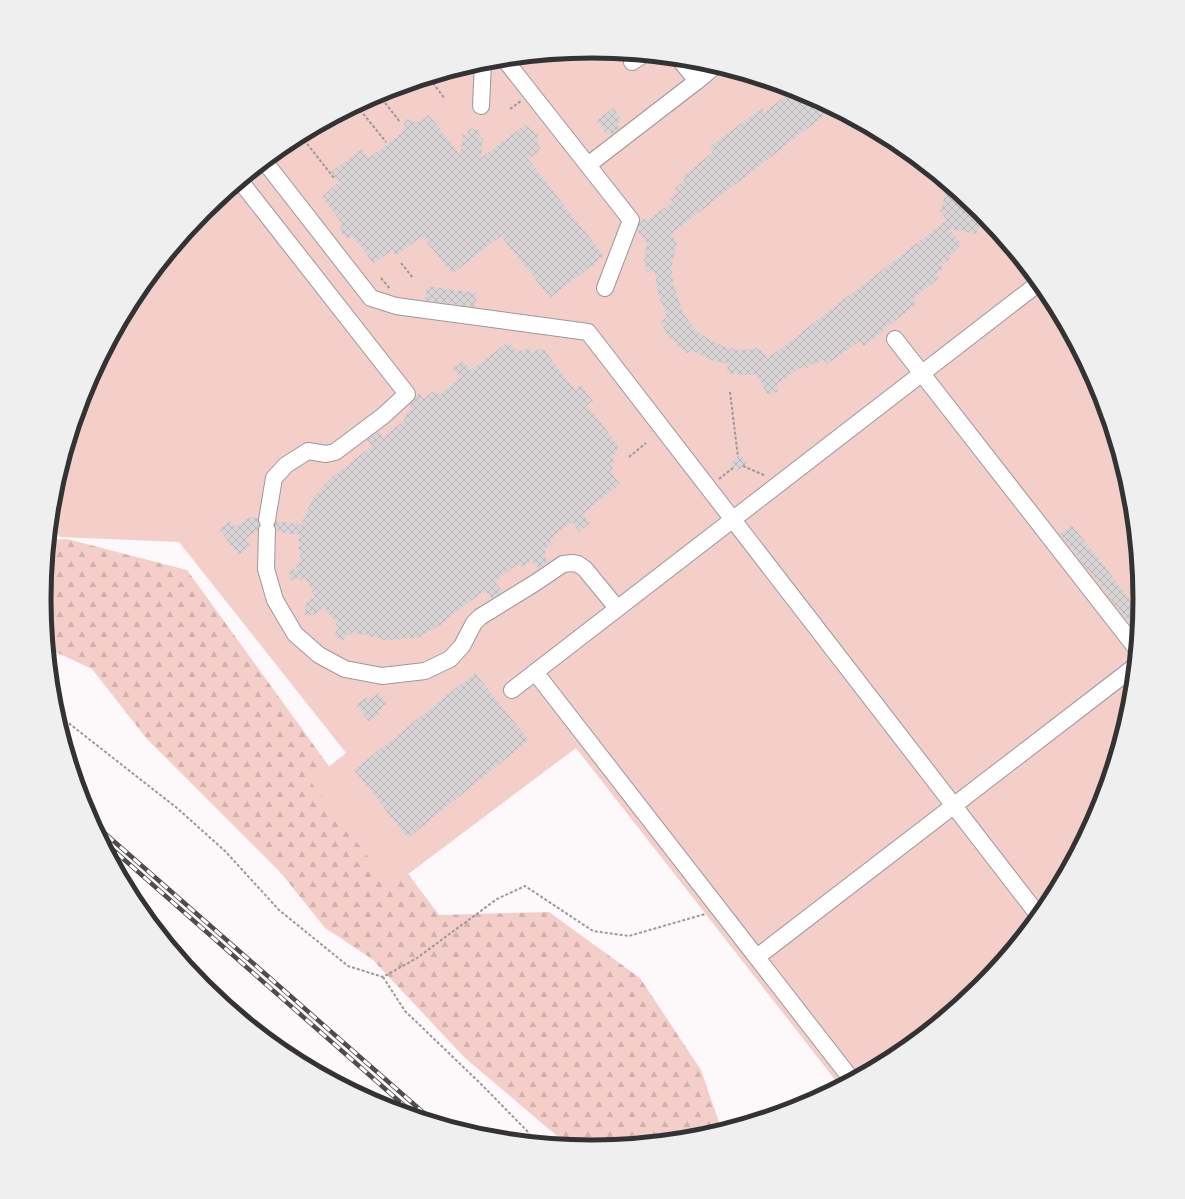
<svg xmlns="http://www.w3.org/2000/svg" width="1185" height="1199" viewBox="0 0 1185 1199" font-family="'Fira Sans Condensed',sans-serif">
<defs>
<pattern id="forest-firs" width="22" height="20" patternUnits="userSpaceOnUse"><rect width="22" height="20" fill="#f4cec9"/><path d="M5 1l3.5 6h-7zM16 11l3.5 6h-7z" fill="#d2b1ad"/></pattern>
<pattern id="building-cross-hatch" width="8" height="8" patternUnits="userSpaceOnUse"><rect width="8" height="8" fill="#d8d3d4"/><path d="M0 0l8 8M0 8l8-8" fill="none" stroke="#bab6b7"/></pattern>
</defs>
<rect width="100%" height="100%" fill="#fdf9fb"/>
<path fill="url(#forest-firs)" d="M67 539 187 570 373 827 439 915 549 912 640 978 701 1070 722 1131 699 1138 592 1148 569 1146 465 1058 372 959 325 928 281 873 147 739 92 669 49 649 44 599 50 540Z"/>
<path fill="#f4cec9" d="M593 51 700 62 803 93 897 144 981 212 1049 295 1099 390 1131 493 1141 600 1130 707 1099 810 1048 904 980 988 897 1056 840 1086 576 748 391 887 310 781 346 753 179 542 60 537 51 527 55 492 86 389 137 295 205 211 288 143 383 93 486 61Z"/>
<g fill="url(#building-cross-hatch)">
<path d="M793 90 803 93 833 109 671 234 677 242 671 269 674 286 679 301 685 316 697 331 711 341 728 348 742 350 759 348 768 358 947 220 940 211 944 199 946 184 970 203 969 208 981 221 976 234 949 229 962 245 949 257 950 259 941 265 944 268 936 274 939 278 913 299 916 304 864 346 860 341 827 364 823 359 815 366 812 363 805 370 802 367 777 384 778 392 767 394 757 375H743L727 373 728 364 710 360 692 350 686 354 667 335 661 322 667 317 658 294 655 272 646 271 644 257 647 244 637 231 640 220 649 219 673 202 670 198 677 193 675 188 685 181 682 177 713 152 709 147 762 108 765 112Z"/>
<path d="M613 108 622 120 617 124 620 128 612 134 609 131 606 134 596 121Z"/>
<path d="M429 115 460 155 463 135 467 136 468 128 481 130 479 137 483 138 481 158 525 125 538 134 537 140 540 150 528 159 604 256 550 298 501 236 452 274 422 236 396 256 392 250 374 264 353 237 345 238 340 231 342 223 322 197 339 182 331 172 362 149 369 158 403 132 405 119 420 122Z"/>
<path d="M427 286 477 293 475 307 425 300Z"/>
<path d="M508 342 517 352 529 348 533 353 538 349 544 350 575 390 581 385 593 401 587 405 618 445 617 453 611 457 614 461 611 473 620 484 583 514 590 523 579 532 572 522 551 538V544L545 549V556L548 561 538 569 531 560 523 567 516 565 495 582 503 592 492 598 485 590 440 625 418 638 385 640 352 632 351 635 347 634 343 641 333 636 338 629 335 627 337 623 323 608 314 615H304L306 603 315 597 306 579 301 580 299 578 291 580 288 571 297 569 296 564 301 562 299 549V535L276 531 275 525 276 521 301 525 313 498 322 487 332 477 372 446 367 440 379 431 383 437 404 421 405 415 412 409 409 405 416 396 419 393 424 399 432 392 440 394 460 378 453 369 463 361 471 370Z"/>
<path d="M740 455 747 463 737 471 730 463Z"/>
<path d="M249 517 258 518 259 525 258 530 245 539 250 546 239 555 219 529 230 521 235 527Z"/>
<path d="M1072 525 1140 612 1138 634 1060 534Z"/>
<path d="M475 673 529 740 408 838 354 770Z"/>
<path d="M379 693 387 704 378 711 380 714 369 722 356 705 367 697 369 700Z"/>
</g>
<g fill="none" stroke-linecap="round" stroke-linejoin="round">
<g stroke="#9c989a" stroke-width="18">
<g id="minor">
<path d="M505 60 631 220 605 288"/>
<path d="M632 62 641 56"/>
<path d="M697 81 715 66"/>
<path d="M481 106 483 62"/>
<path d="M265 162 371 298 396 306 588 332 1039 916"/>
<path d="M588 165 697 81 680 60"/>
<path d="M241 182 407 394 383 416 335 452 326 454 308 451 286 465 274 478 267 520"/>
<path d="M895 339 1136 648"/>
<path d="M267 530 266 569 275 600 295 634 319 655 345 669 382 676 425 671 450 659 462 646 474 623 480 617 535 583 563 564 572 563 578 564 585 569 617 608"/>
<path d="M535 672 852 1080"/>
<path d="M512 690 1039 283"/>
<path d="M757 957 1134 667"/>
</g>
</g>
<g stroke="#9b999a" stroke-width="2" stroke-dasharray="3 2" stroke-linecap="butt">
<path d="M430 79 445 99"/>
<path d="M379 95 400 122"/>
<path d="M357 106 386 142"/>
<path d="M510 109 521 101"/>
<path d="M301 136 334 178"/>
<path d="M401 263 413 278"/>
<path d="M381 278 390 289"/>
<path d="M730 392 738 457"/>
<path d="M629 457 646 443"/>
<path d="M743 466 766 476"/>
<path d="M719 479 734 467"/>
<path d="M57 714 177 808 225 851 279 910 348 966 383 977 417 958 497 899 525 886 593 931 629 936 705 914"/>
<path d="M170 945 182 955 265 1037"/>
<path d="M383 977 405 1011 482 1085 529 1133 532 1142"/>
</g>
<use href="#minor" stroke="#fff" stroke-width="16"/>
<g stroke="#4e4c4d" stroke-width="4.5">
<g id="rail">
<path d="M93 823 433 1121"/>
<path d="M103 841 416 1116"/>
</g>
</g>
<use href="#rail" stroke="#fff" stroke-width="3" stroke-dasharray="9" stroke-linecap="butt"/>
</g>
<path d="M0 0H1185V1199H0ZM51 599a541 541 0 1 1 1082 0a541 541 0 1 1-1082 0Z" fill="#efefef" fill-rule="evenodd"/>
<path fill="none" stroke="#343334" stroke-width="5" d="M51 599a541 541 0 1 1 1082 0a541 541 0 1 1-1082 0Z"/>
</svg>
